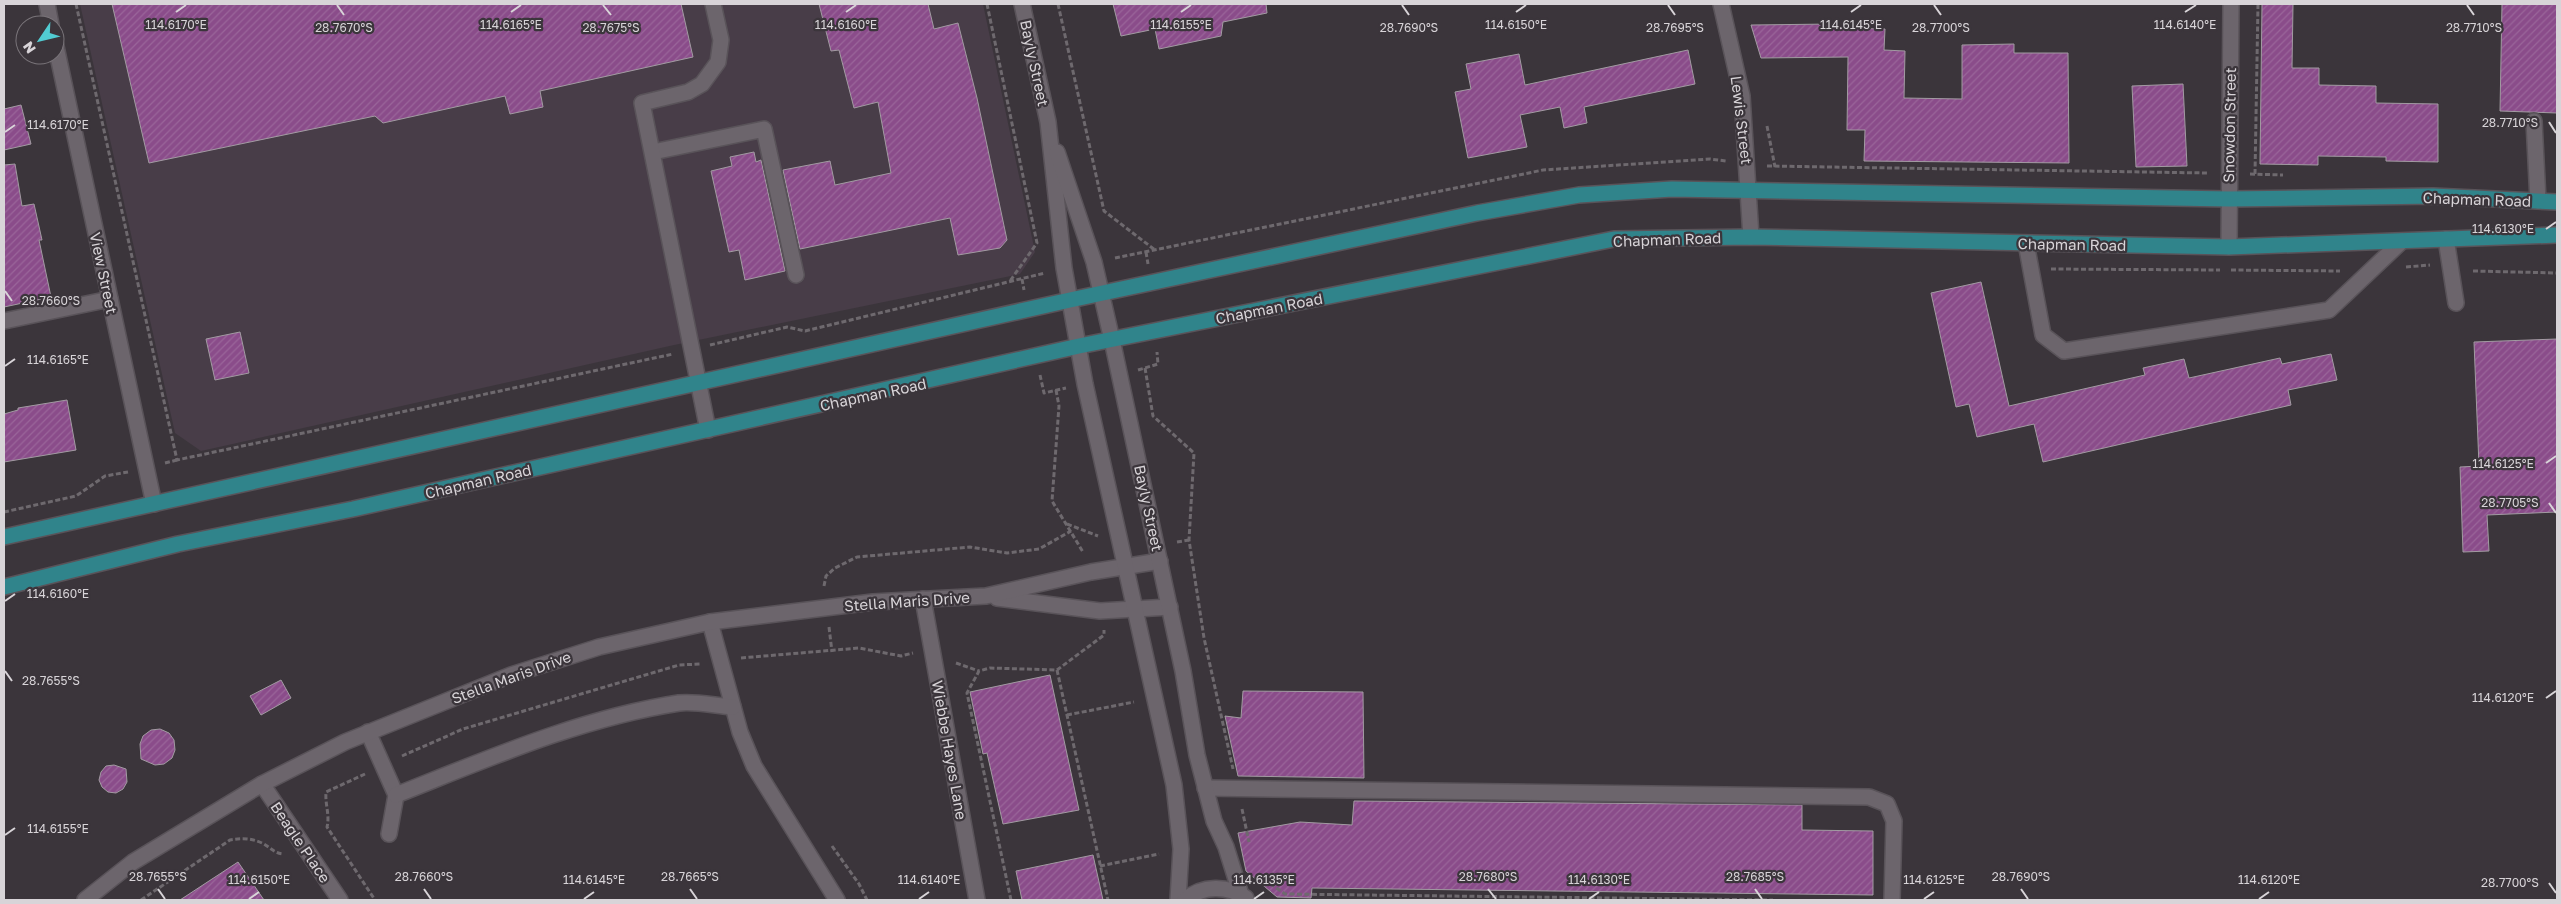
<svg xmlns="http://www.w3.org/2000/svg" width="2561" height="904" viewBox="0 0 2561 904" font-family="'Golos Text',sans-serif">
<defs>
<pattern id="building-hatch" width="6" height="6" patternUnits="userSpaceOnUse" patternTransform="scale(1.25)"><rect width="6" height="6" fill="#8a4c8a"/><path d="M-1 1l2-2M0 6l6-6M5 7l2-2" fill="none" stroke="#9a659a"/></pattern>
</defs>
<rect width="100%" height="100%" fill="#3b353b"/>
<path fill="#483d48" d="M80 4H983L1035 252 1020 274 674 345 201 451 175 433Z"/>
<g fill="url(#building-hatch)" stroke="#a29ba2">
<path d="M112 4H681L693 57 540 91 543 107 510 114 505 96 383 123 375 116 149 163Z"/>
<path d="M819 4H928L934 29 958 23 977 98 1007 240 1000 248 958 255 950 218 800 249 783 170 830 161 835 185 891 173 878 102 854 108 839 50 831 51Z"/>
<path d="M1113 4H1266L1267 13 1223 22 1221 36 1159 49 1155 29 1121 36Z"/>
<path d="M2262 4H2293L2292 68H2319V85L2376 86V103L2438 104V162L2386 161V157L2318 156V165L2260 164Z"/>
<path d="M2502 4H2557V113L2500 111Z"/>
<path d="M1832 24V28L1885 29 1884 50 1905 51 1904 98 1962 99V45L2014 44V53H2068L2069 163 1864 161 1865 130H1847L1848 57 1761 58 1751 25Z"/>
<path d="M1688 50 1695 84 1584 107 1587 123 1564 128 1560 107 1520 115 1527 147 1468 158 1455 92 1471 89 1466 64 1519 54 1525 85Z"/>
<path d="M2183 84 2187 166 2136 167 2132 86Z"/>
<path d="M21 105 31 144 4 150V109Z"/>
<path d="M754 152 756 162 761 160 785 271 745 280 739 250 729 252 711 171 732 166 730 157Z"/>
<path d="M15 164 22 206 34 204 42 240H39L51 297 4 307V165Z"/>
<path d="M1981 282 2009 406 2145 375 2143 368 2184 359 2189 378 2280 358 2282 364 2331 354 2337 380 2288 390 2291 405 2043 462 2034 424 1977 437 1969 404 1956 407 1931 293Z"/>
<path d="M240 332 249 373 215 380 206 339Z"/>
<path d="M2557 339V512L2487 515 2489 551 2463 552 2460 467 2479 466 2474 342Z"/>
<path d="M67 400 76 450 4 462V414L18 410V408Z"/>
<path d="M1050 675 1079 810 1003 824 987 753 983 754 970 692Z"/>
<path d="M281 680 291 698 261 715 250 696Z"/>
<path d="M1243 691 1363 692 1364 778 1238 776 1225 716 1241 718Z"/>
<path d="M160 729 169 733 174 740 175 750 172 758 164 764 155 765 141 759 140 744 143 736 151 730Z"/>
<path d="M114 765 126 769 127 782 123 789 116 793 108 792 102 787 99 780 101 772 106 766Z"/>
<path d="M1354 801 1802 805V830L1873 831V895L1312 888 1311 898 1277 897 1246 871 1238 833 1300 822 1352 825Z"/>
<path d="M1093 855 1103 900H1022L1016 871Z"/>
<path d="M238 862 264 900H180Z"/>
</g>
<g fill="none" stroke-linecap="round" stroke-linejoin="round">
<g stroke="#595359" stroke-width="18">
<g id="lane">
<path d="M2534 121 2538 201"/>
<path d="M653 152 764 129 796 275"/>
<path d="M2446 239 2456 303"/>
<path d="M2026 243 2043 335 2064 351 2329 310 2402 241"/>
<path d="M4 321 110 299"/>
<path d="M708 430 642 103 688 92 702 84 718 62 721 40 713 4"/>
<path d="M710 622 740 732 754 766 837 900"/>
<path d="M368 732 396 795 389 834"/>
<path d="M1205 788 1869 797 1887 804 1894 821 1892 900"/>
<path d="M396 795C487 759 581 718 679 703 696 701 716 706 733 707"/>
</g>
</g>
<g stroke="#595359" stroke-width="18">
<g id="street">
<path d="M47 4 51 25"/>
<path d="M1721 4 1742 96 1751 237"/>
<path d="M55 42 154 504"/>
<path d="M2229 247 2231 4"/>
<path d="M997 598 1100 611 1170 607"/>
<path d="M923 599 977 900"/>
<path d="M262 784 340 900"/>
<path d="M85 900 133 862 262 784 345 742 511 675 599 647 710 622 873 602 986 596 1091 572 1160 561"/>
</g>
</g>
<g stroke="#595359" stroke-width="18">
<g id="secondary">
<path d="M1022 4 1048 122 1064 268 1085 384 1174 785 1181 849 1178 900"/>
<path d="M1057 152 1094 262 1112 340 1183 671 1197 755 1214 821 1226 847 1241 895"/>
<path d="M1185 900C1202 885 1228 885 1246 898"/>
</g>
</g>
<g stroke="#595359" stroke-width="18">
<g id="primary">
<path d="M4 537 1070 300 1477 213 1579 195 1672 189 2229 199 2433 196 2557 202"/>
<path d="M4 587 178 544 353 509 1079 346 1614 239 1751 237 2229 247 2557 235"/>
</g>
</g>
<g stroke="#6e696e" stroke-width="3" stroke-dasharray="5 2.5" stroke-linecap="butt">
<path d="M76 4 177 460 673 354"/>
<path d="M987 4 1037 243 1010 281"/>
<path d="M1058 4 1104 211 1155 250"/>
<path d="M1767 126 1775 167"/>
<path d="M1767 166 2208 173"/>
<path d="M2250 174 2283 175"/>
<path d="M2255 174 2258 4"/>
<path d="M1146 252 1148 264"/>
<path d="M1115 258 1543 170 1710 159 1726 161"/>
<path d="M2406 267 2430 265"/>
<path d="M2051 269 2220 270"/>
<path d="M2231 270 2340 271"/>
<path d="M2473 271 2557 273"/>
<path d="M1022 279 1024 290"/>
<path d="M710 345 787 327 805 331 1045 273"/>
<path d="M1145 368 1153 416 1194 453 1189 540 1204 638 1233 769"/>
<path d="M1138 370 1158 364 1157 352"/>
<path d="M1040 375 1044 393 1066 388"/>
<path d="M1056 390 1059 406 1052 501 1083 552"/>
<path d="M165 463 177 460"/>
<path d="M4 512 76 496 105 476 128 472"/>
<path d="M1067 524 1098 536"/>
<path d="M1177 542 1189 540"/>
<path d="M824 586 826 576 835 568 857 557 970 547 1007 553 1039 549 1071 531"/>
<path d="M829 627 832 652"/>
<path d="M741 658 859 648 901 656 913 653"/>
<path d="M956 663 979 671"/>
<path d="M1057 670 1108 900"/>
<path d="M1067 715 1134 702"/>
<path d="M402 756 463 729 679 665 700 664"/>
<path d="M365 774 326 792C325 805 330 815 327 827L375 900"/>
<path d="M1242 809 1249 842"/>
<path d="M832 846 859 884 867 900"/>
<path d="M1100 866 1159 854"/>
<path d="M1258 875 1285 894 1773 900"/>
<path d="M141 900 230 840C242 838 251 838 262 843 270 847 275 854 284 854"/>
<path d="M1011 900 967 693 979 671 990 668 1057 670 1104 635V630"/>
</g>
<use href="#lane" stroke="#6c656c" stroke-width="15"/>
<use href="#street" stroke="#6c656c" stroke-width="15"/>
<use href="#secondary" stroke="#6c656c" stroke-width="15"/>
<use href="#primary" stroke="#30848b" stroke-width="15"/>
</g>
<path fill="none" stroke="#d8d4d8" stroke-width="2" d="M337 5 344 15M603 5 611 15M1402 5 1409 15M1668 5 1675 15M1934 5 1941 15M2467 5 2474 15M176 12 186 5M511 12 521 5M846 12 856 5M1181 12 1191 5M1516 12 1526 5M1851 12 1861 5M2185 12 2196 5M2549 122 2556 133M5 132 15 125M2546 229 2556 222M5 291 12 301M5 366 15 359M2546 463 2556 456M2549 503 2556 513M5 601 15 594M5 671 12 681M2546 698 2556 691M5 835 15 828M2549 883 2556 893M158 889 165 899M424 889 431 899M690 889 697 899M1488 889 1496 899M1755 889 1762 899M2021 889 2028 899M249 899 259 892M584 899 594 892M919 899 929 892M1254 899 1264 892M1589 899 1599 892M1924 899 1934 892M2259 899 2269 892"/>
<g text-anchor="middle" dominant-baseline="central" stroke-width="4.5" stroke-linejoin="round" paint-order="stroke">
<g font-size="15" fill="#d8d4d8" stroke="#3b353b">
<text transform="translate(1035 63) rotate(78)">Bayly Street</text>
<text transform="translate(1742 120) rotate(83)">Lewis Street</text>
<text transform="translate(2229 125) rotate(-89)">Snowdon Street</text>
<text transform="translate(2477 199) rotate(2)">Chapman Road</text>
<text transform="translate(1667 239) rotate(-2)">Chapman Road</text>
<text transform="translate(2072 244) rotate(1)">Chapman Road</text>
<text transform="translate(104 273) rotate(78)">View Street</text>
<text transform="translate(1269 308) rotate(-11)">Chapman Road</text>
<text transform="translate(873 394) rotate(-12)">Chapman Road</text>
<text transform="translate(478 481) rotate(-13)">Chapman Road</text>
<text transform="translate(1149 508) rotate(78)">Bayly Street</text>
<text transform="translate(907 601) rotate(-4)">Stella Maris Drive</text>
<text transform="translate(511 677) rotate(-20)">Stella Maris Drive</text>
<text transform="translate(950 750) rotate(80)">Wiebbe Hayes Lane</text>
<text transform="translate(301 842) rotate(56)">Beagle Place</text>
</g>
</g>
<g font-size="12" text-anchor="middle" fill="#d8d4d8" stroke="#3b353b" stroke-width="4.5" stroke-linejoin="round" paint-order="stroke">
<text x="511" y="29">114.6165°E</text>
<text x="846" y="29">114.6160°E</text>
<text x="1181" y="29">114.6155°E</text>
<text x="1516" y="29">114.6150°E</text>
<text x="1851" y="29">114.6145°E</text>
<text x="2185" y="29">114.6140°E</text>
<text x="176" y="29">114.6170°E</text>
<text x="2474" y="32">28.7710°S</text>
<text x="344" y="32">28.7670°S</text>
<text x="611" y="32">28.7675°S</text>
<text x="1409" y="32">28.7690°S</text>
<text x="1675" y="32">28.7695°S</text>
<text x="1941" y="32">28.7700°S</text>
<text x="2510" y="127">28.7710°S</text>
<text x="58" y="129">114.6170°E</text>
<text x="2503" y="233">114.6130°E</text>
<text x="51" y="305">28.7660°S</text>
<text x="58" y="364">114.6165°E</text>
<text x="2503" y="468">114.6125°E</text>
<text x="2510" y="507">28.7705°S</text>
<text x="58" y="598">114.6160°E</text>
<text x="51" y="685">28.7655°S</text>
<text x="2503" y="702">114.6120°E</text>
<text x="58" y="833">114.6155°E</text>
<text x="158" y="881">28.7655°S</text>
<text x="424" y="881">28.7660°S</text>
<text x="690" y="881">28.7665°S</text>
<text x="1488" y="881">28.7680°S</text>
<text x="1755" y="881">28.7685°S</text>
<text x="2021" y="881">28.7690°S</text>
<text x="259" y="884">114.6150°E</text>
<text x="594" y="884">114.6145°E</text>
<text x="929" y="884">114.6140°E</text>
<text x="1264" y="884">114.6135°E</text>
<text x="1599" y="884">114.6130°E</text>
<text x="1934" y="884">114.6125°E</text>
<text x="2269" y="884">114.6120°E</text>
<text x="2510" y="887">28.7700°S</text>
</g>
<rect width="2561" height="904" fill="none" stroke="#d8d4d8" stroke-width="10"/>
<g transform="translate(40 40) rotate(235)"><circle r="24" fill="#3b353b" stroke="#7a757a"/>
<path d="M0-4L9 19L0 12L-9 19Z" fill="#51ccd2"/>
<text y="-8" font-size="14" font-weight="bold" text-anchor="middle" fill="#d8d4d8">N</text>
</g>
</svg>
